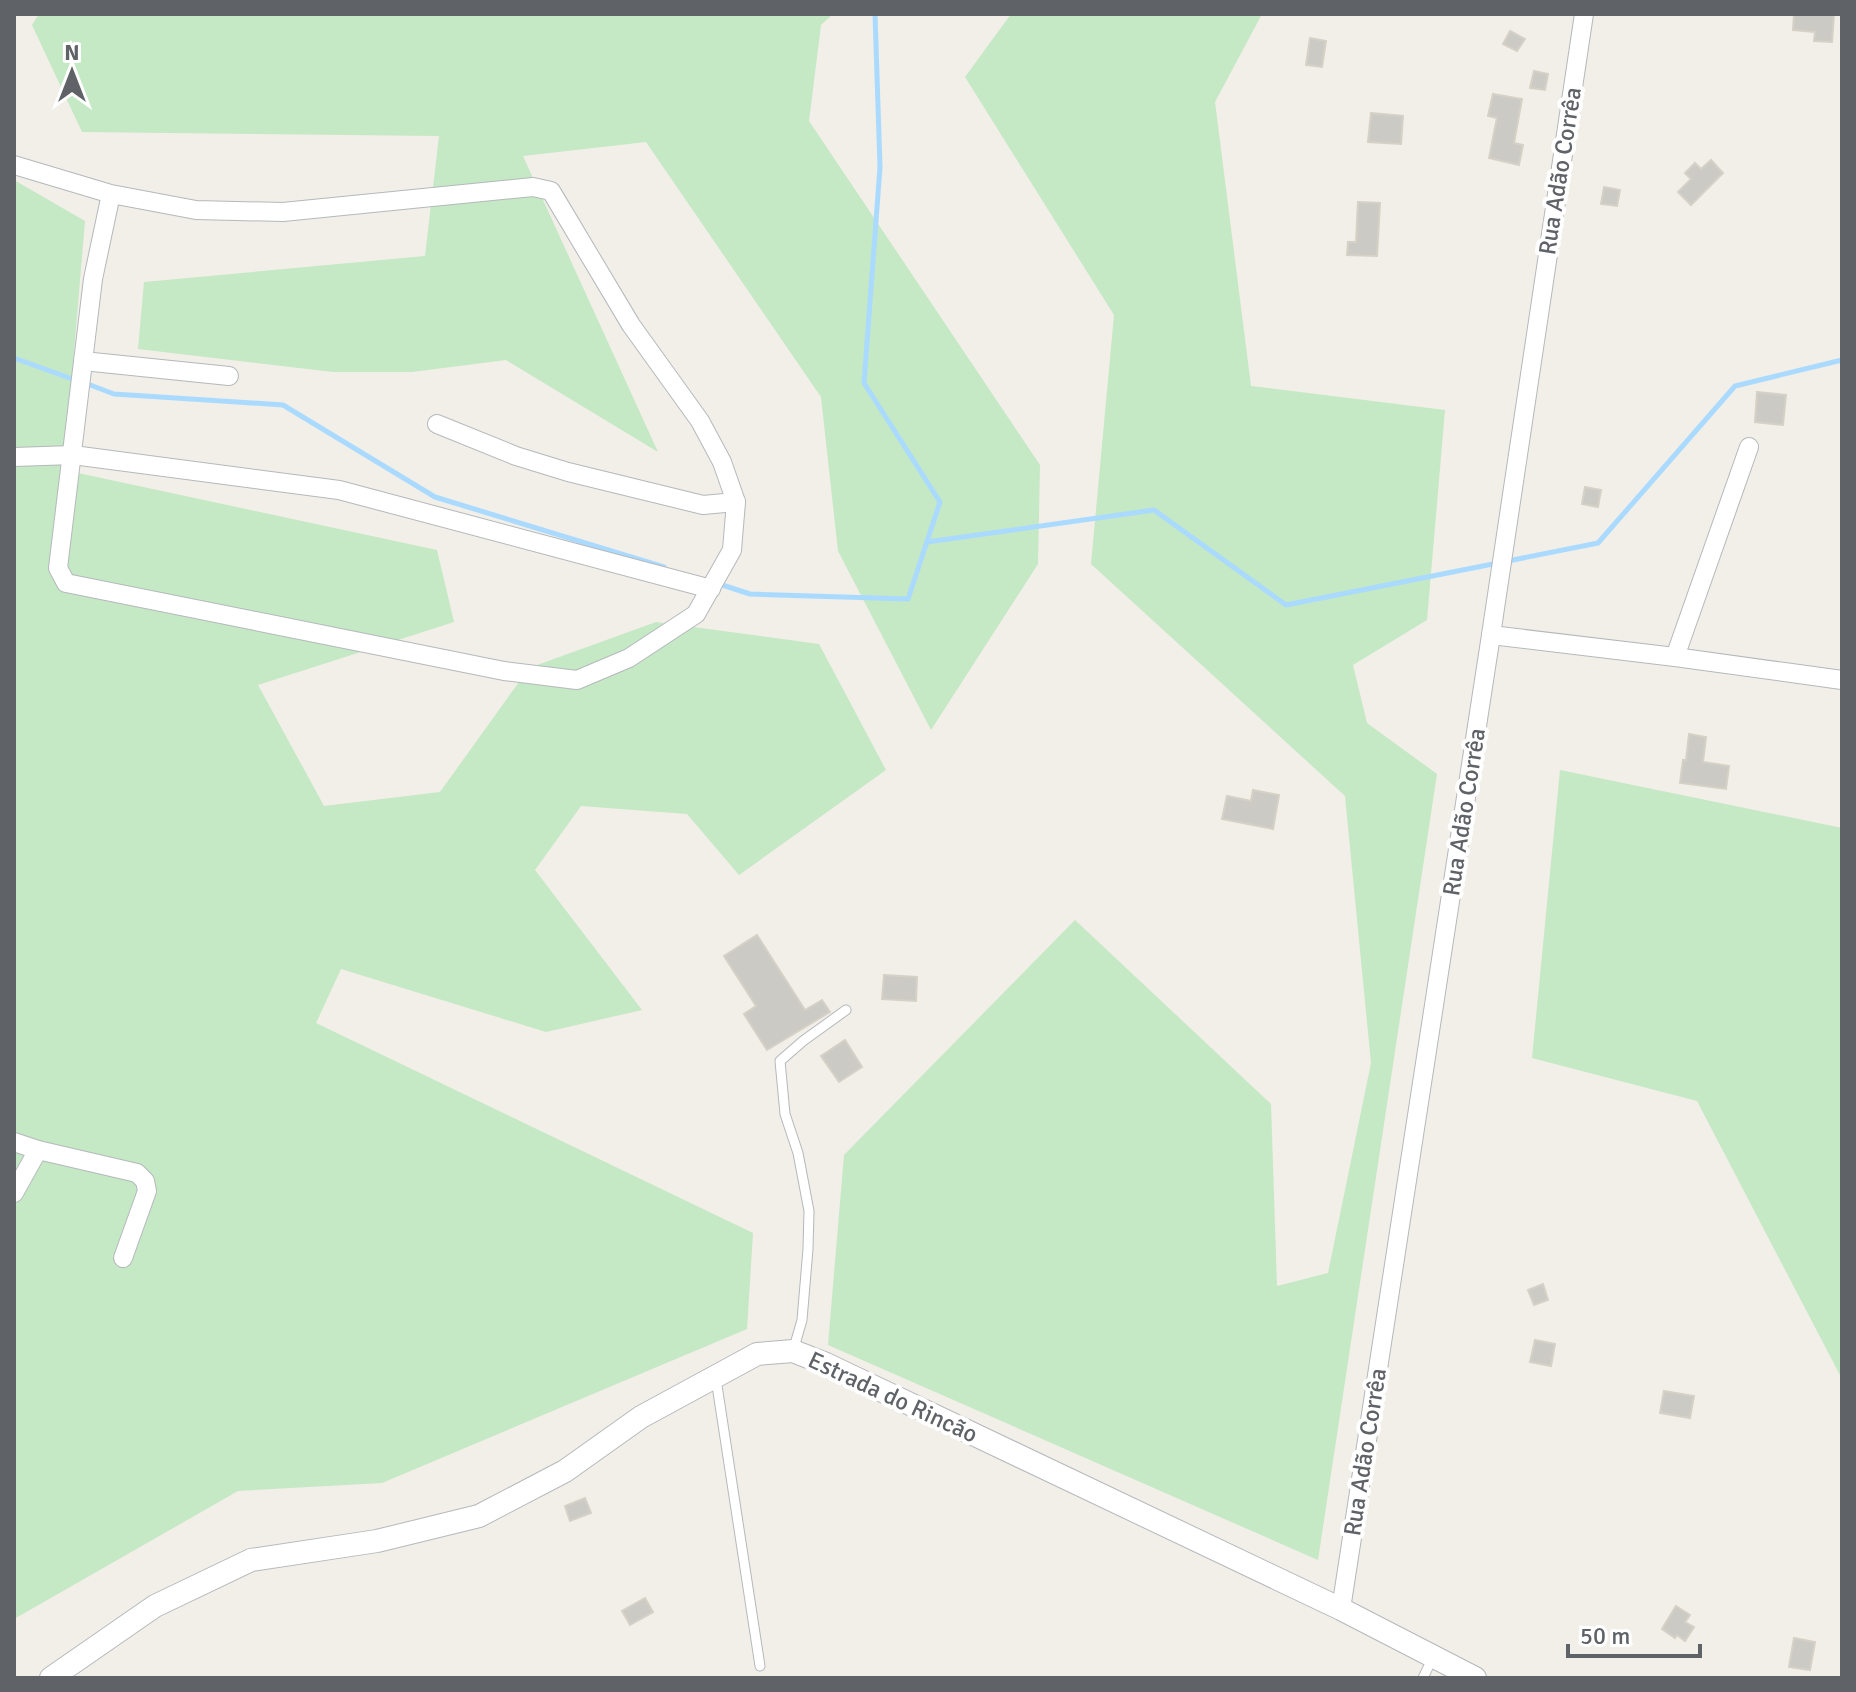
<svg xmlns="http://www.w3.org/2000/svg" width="1856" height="1692" viewBox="0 0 1856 1692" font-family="Signika,sans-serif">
<rect width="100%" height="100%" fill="#f1efe8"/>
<g fill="#c5e8c5">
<path d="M39 14H833L821 25 809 121 1040 465 1038 564 931 730 838 551 821 397 646 142 523 156 658 452 506 360 412 372H333L138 349 144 282 425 256 439 136 82 132 32 25Z"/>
<path d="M1011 14H1262L1215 102 1251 386 1445 410 1427 620 1353 665 1367 723 1437 774 1318 1560 828 1345 844 1155 1075 920 1271 1104 1277 1286 1328 1273 1371 1063 1345 796 1091 564 1114 315 965 77Z"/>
<path d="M14 180 85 221 64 470 437 550 454 622 258 685 324 806 440 792 529 668 656 622 819 644 886 770 739 875 687 814 581 806 535 870 642 1010 546 1032 341 969 316 1023 753 1233 747 1329 382 1483 238 1491 14 1619Z"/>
<path d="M1560 770 1842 828V1379L1697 1101 1532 1058Z"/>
</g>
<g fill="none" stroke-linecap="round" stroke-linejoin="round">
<g stroke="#aadaff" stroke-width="5">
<path d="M14 358 75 380"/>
<path d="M85 383 114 394 283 405 435 497 664 567"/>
<path d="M927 542 1154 510 1286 605 1498 563"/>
<path d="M1508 561 1598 543 1735 386 1842 360"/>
<path d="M716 583 750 594 908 599 940 502 864 383 880 167 875 14"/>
</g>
</g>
<g fill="#cccac5" stroke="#d6d1c6" stroke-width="2">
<path d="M1794 14H1834L1832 42 1814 41 1815 32 1793 30Z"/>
<path d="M1510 31 1525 39 1517 51 1503 44Z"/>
<path d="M1310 38 1326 41 1322 67 1306 65Z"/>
<path d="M1534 71 1548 74 1545 90 1530 88Z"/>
<path d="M1493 94 1522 99 1514 143 1523 145 1519 165 1489 158 1497 118 1488 116Z"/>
<path d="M1371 113 1403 116 1401 144 1368 142Z"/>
<path d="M1711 160 1723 173 1691 205 1678 192 1691 179 1685 173 1695 163 1701 169Z"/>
<path d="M1604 187 1620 190 1617 206 1601 204Z"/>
<path d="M1358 202 1380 203 1377 256 1347 255 1348 242H1356Z"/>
<path d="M1757 392 1786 395 1783 425 1755 422Z"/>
<path d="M1585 487 1601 490 1598 507 1582 504Z"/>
<path d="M1689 734 1706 737 1703 762 1729 766 1726 789 1680 783 1683 760H1686Z"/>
<path d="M1253 790 1279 795 1273 829 1222 819 1227 796 1251 801Z"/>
<path d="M757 935 805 1010 822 1000 830 1012 767 1050 744 1014 756 1006 724 956Z"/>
<path d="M884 975 917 977 916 1001 882 999Z"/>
<path d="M845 1040 862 1067 839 1082 821 1056Z"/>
<path d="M1543 1284 1548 1300 1534 1305 1528 1290Z"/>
<path d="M1535 1340 1555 1344 1551 1366 1530 1362Z"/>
<path d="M1664 1391 1694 1396 1690 1418 1660 1413Z"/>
<path d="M585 1498 591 1513 570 1521 565 1506Z"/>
<path d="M645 1598 653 1612 630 1625 622 1611Z"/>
<path d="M1676 1606 1690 1615 1685 1622 1694 1627 1685 1641 1677 1635 1675 1638 1662 1629Z"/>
<path d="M1794 1638 1815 1642 1810 1670 1789 1667Z"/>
</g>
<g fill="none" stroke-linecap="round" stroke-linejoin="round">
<g stroke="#b5b8bc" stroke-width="11">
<g id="service">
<path d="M793 1351 802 1320 808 1249 809 1211 798 1153 785 1114 780 1061 803 1041 846 1010"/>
<path d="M716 1379 760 1666"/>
<path d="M1423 1678 1433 1657"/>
</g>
</g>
<g stroke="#b5b8bc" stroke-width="20">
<g id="minor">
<path d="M14 165 111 194 196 210 283 212 533 187 551 191 631 325 700 421 722 462 736 502 732 550 696 614 629 658 577 680 504 671 66 583 58 568 93 279 111 194"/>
<path d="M83 361 229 376"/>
<path d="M437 424 516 456 568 472 703 505 736 502"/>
<path d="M14 457 73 455 339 490 711 589"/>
<path d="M1491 635 1675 657 1842 680"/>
<path d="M1675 657 1749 447"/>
<path d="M14 1142 38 1150 137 1173 145 1181 147 1191 123 1258"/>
<path d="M14 1193 38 1150"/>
<path d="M1341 1609 1491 635 1584 14"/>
</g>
</g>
<g stroke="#b5b8bc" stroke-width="24">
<path id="tertiary" d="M51 1678 155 1606 251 1560 377 1541 479 1516 565 1471 641 1417 757 1354 793 1351 826 1364 1341 1609 1475 1678"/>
</g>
<use href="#service" stroke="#fff" stroke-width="9"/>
<use href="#minor" stroke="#fff" stroke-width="18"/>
<use href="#tertiary" stroke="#fff" stroke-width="22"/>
</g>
<g text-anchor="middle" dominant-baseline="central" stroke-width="8" stroke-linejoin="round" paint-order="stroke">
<g font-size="24" fill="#5f6368" stroke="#fff">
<text transform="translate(1560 171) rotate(-81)">Rua Adão Corrêa</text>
<text transform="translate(1464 812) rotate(-81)">Rua Adão Corrêa</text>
<text transform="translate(893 1397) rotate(25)">Estrada do Rincão</text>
<text transform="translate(1365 1452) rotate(-81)">Rua Adão Corrêa</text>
</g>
</g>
<rect width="1856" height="1692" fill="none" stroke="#5f6368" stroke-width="32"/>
<g transform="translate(72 72)" stroke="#ffffff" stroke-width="6" paint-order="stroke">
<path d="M0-6L14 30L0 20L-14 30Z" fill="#5f6368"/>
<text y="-12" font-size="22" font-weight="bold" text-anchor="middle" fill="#5f6368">N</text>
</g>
<path d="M1568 1644v12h132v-12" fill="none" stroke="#5f6368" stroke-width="4"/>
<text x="1580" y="1644" font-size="24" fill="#5f6368" stroke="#ffffff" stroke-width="6" paint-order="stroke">50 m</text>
</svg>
